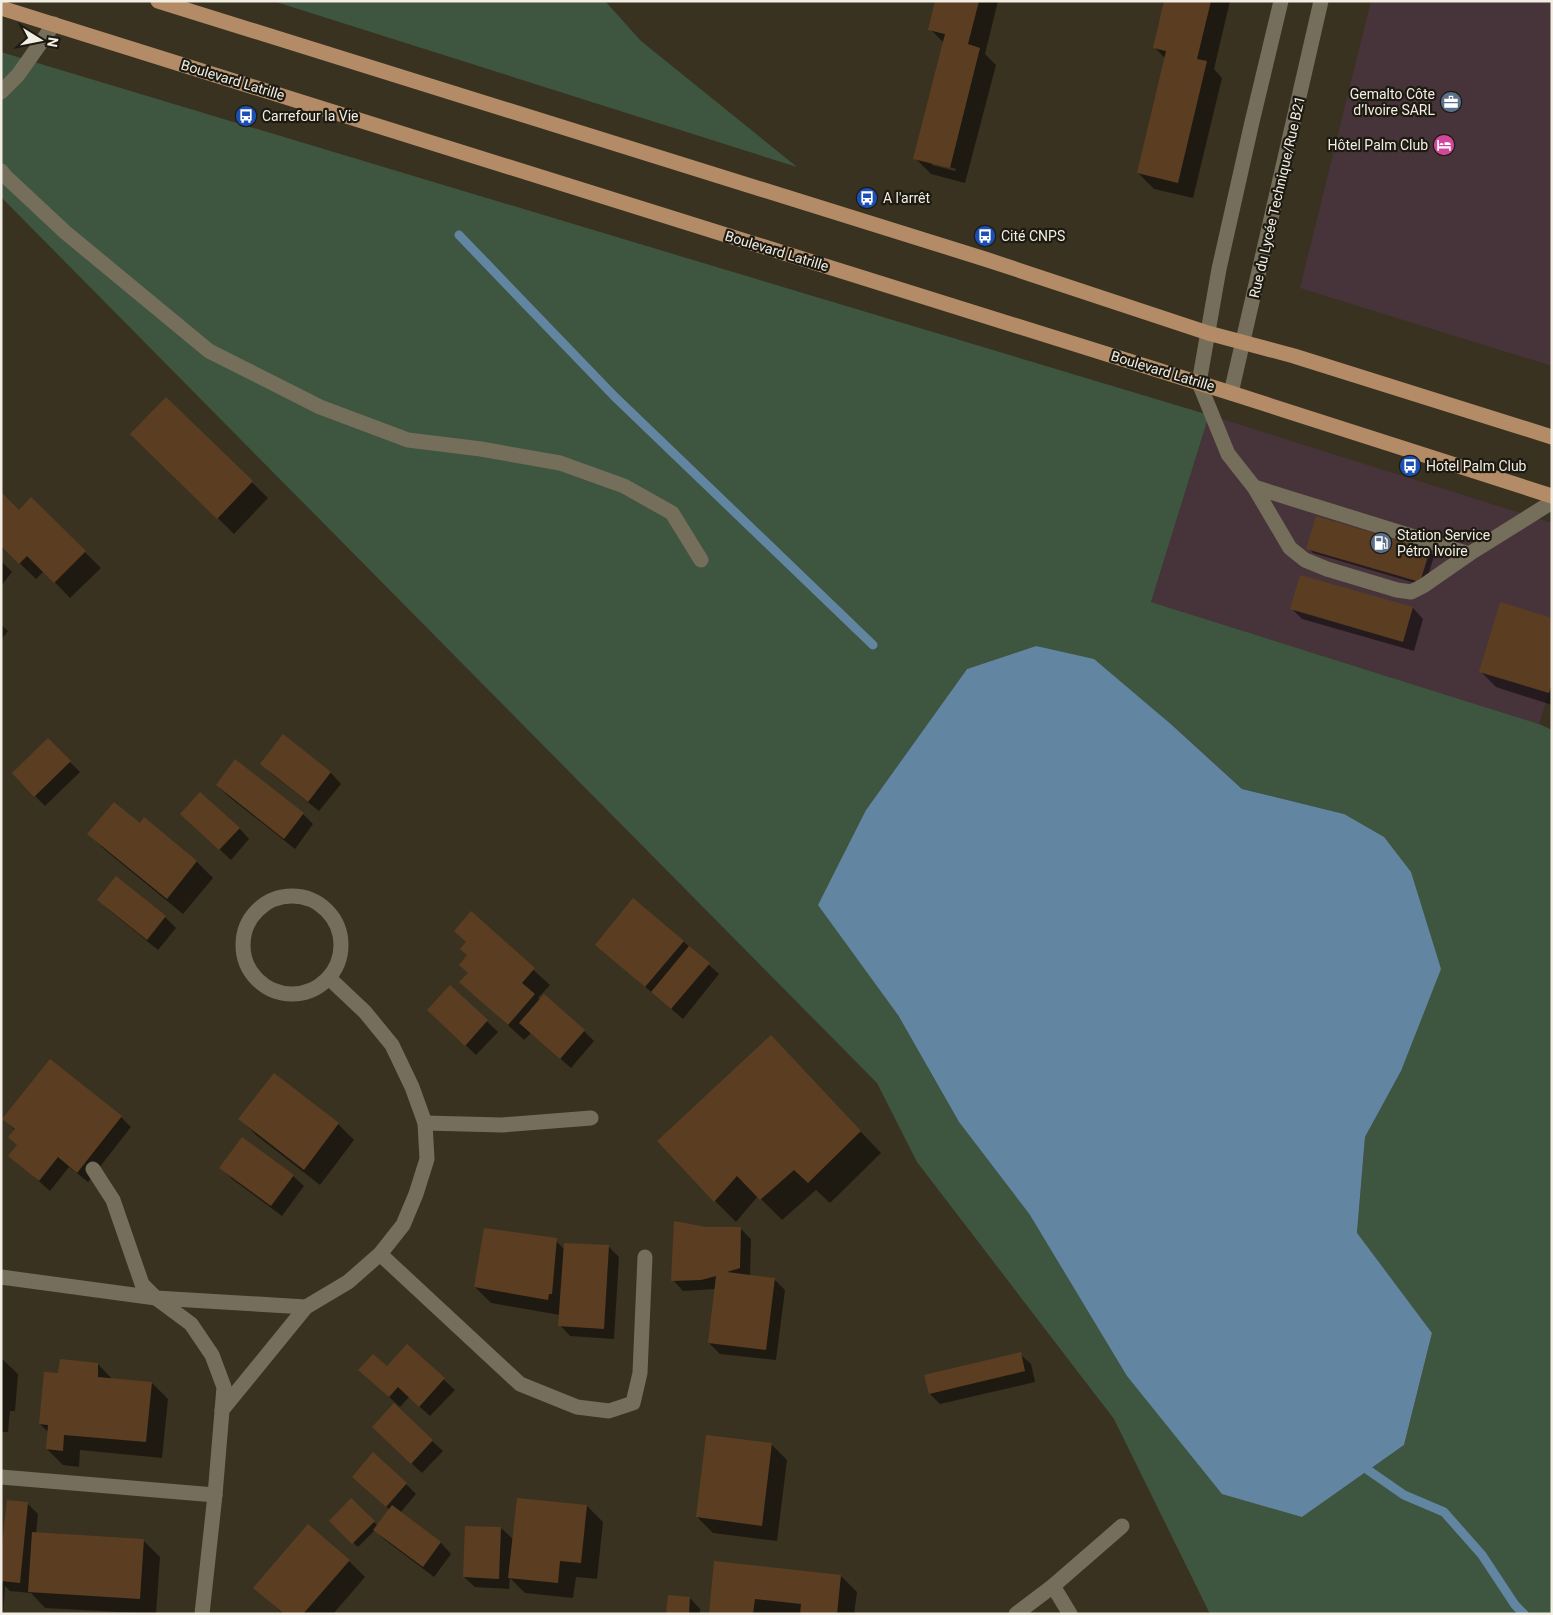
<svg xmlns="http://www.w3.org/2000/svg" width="1553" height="1615" viewBox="0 0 1553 1615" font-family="Roboto,sans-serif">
<rect width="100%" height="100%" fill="#393221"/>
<g fill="#47343a">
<path d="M1371 1H1552V366L1300 288Z"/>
<path d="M1209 415 1552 523V684L1539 724 1151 602Z"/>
</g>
<g fill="#3e5540" fill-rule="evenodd">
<path d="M273 1H605L641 41 797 167Z"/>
<path d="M1 52 1209 415 1151 602 1539 724 1552 730V1614H1210L1114 1419 917 1162 877 1083 1 197ZM1036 646 1173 726 1242 789 1344 814 1401 1071 1365 1137 1357 1234 1432 1333 1404 1445 1302 1517 1030 1215 959 1122 898 1015 866 810 967 669Z"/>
</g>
<path fill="#6286a1" d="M1036 646 1094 659 1173 726 1242 789 1344 814 1384 837 1411 872 1441 969 1401 1071 1365 1137 1357 1233 1432 1333 1404 1445 1302 1517 1222 1494 1127 1376 1030 1215 959 1122 898 1015 818 905 866 810 967 669Z"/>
<g fill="#0007" fill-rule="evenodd">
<path d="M937 1H998L985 54 996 65 965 183 931 174 915 158 944 43 930 29ZM932 162 956 169 955 171 932 165Z"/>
<path d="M1165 1H1230L1214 69 1222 78 1193 198 1154 189 1138 173 1166 59 1154 47Z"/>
<path d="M166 398 268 498 234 534 148 450Z"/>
<path d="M31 499 101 568 70 598 44 571 36 579 1 545 19 511Z"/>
<path d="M1308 548 1429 551 1434 556 1425 586 1313 553Z"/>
<path d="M1 561 12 572 1 586Z"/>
<path d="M1413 608 1423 619 1414 651 1302 619 1292 609Z"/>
<path d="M1552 620V705L1496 687 1480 671Z"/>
<path d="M1 625 8 631 1 640Z"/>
<path d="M284 736 331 773 341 784 319 811 272 774 262 764Z"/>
<path d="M48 740 80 772 45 806 35 796Z"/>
<path d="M217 785 303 814 313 824 295 849 228 796Z"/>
<path d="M144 819 197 862 213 878 183 914 105 850 89 834 140 825Z"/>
<path d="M192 824 239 828 249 839 231 860Z"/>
<path d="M116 878 165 917 176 928 158 950 109 910 99 900Z"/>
<path d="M471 913 550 985 538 998 584 1031 594 1041 571 1068 531 1033 524 1040 461 982 469 974 468 942Z"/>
<path d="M683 941 719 974 683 1019 596 945Z"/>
<path d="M450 986 498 1032 476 1055 439 1020Z"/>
<path d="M771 1037 881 1153 830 1203 816 1190 782 1220 758 1196 736 1222 715 1201Z"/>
<path d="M274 1074 338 1124 354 1140 320 1185 256 1135 240 1119Z"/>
<path d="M121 1117 131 1127 88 1182 69 1167 50 1191 10 1156 18 1146 15 1130 4 1119Z"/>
<path d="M221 1168 293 1176 304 1186 282 1216 232 1179Z"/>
<path d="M706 1228H740L751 1239 750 1276 775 1280 785 1290 776 1360 720 1354 709 1343 716 1289 683 1291 673 1280Z"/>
<path d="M485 1230 557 1242 565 1250 609 1247 619 1257 614 1339 570 1336 560 1325V1315L491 1303 475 1287Z"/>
<path d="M407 1346 455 1390 430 1416 409 1397 400 1407 371 1380 387 1368Z"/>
<path d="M1020 1354 1031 1364 1035 1382 940 1404 930 1394 926 1376Z"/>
<path d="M1 1358 18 1374 15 1411H10L8 1432H1Z"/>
<path d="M98 1364 113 1380 152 1383 168 1399 162 1458 80 1450 79 1467 63 1465 47 1449 49 1433 40 1424 59 1374Z"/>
<path d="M384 1438 432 1441 443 1451 422 1473Z"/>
<path d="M771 1444 787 1460 777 1541 713 1533 697 1517Z"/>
<path d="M353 1477 406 1484 416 1494 400 1513 441 1543 451 1554 434 1577 385 1540 375 1530 358 1547 330 1521 351 1500 378 1526 390 1510Z"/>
<path d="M27 1503 38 1514 36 1534 144 1541 160 1557 156 1614 45 1608 31 1593 10 1591 5 1586 3 1614H1V1555Z"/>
<path d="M587 1506 603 1522 597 1579 576 1577 573 1598 525 1593 510 1578 509 1589 475 1587 464 1577 501 1528 514 1540Z"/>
<path d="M349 1561 365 1577 333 1614H283L255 1588Z"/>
<path d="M716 1562 841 1576 857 1592 854 1614H710Z"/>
<path d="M690 1598 700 1609V1614H668Z"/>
</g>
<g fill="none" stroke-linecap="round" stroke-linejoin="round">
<g stroke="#6286a1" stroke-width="9">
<path d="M459 235 614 396 873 645"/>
<path d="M1363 1462 1368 1470 1404 1495 1444 1512 1482 1555 1515 1605 1524 1614"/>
</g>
</g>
<g fill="#5b3e22">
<path d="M935 1H979L968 44 980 48 950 168 913 159 945 34 928 30Z"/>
<path d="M1164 1H1211L1197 59 1207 61 1178 183 1137 173 1166 51 1153 48Z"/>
<path d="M166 397 253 481 217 519 130 434Z"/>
<path d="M1 492 19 510 31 497 86 551 54 583 27 556 19 564 1 546Z"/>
<path d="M1316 516 1430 550 1420 582 1306 549Z"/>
<path d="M1300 575 1413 607 1403 642 1290 609Z"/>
<path d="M1500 602 1552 618V684L1549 693 1479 672Z"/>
<path d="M283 734 331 772 308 802 260 764Z"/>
<path d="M48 738 71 761 34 797 12 773Z"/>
<path d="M235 759 304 813 284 839 216 785Z"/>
<path d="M200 792 240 828 219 850 180 814Z"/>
<path d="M114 802 140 823 144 817 197 861 167 899 87 834Z"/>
<path d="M116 876 166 916 147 940 97 900Z"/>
<path d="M633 898 684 941 645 987 595 945Z"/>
<path d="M471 911 535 968 522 983 535 994 508 1025 459 982 468 973 459 965 467 955 460 949 466 942 454 931Z"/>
<path d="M689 946 710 963 671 1009 651 992Z"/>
<path d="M450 985 488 1020 465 1046 427 1010Z"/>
<path d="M544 994 585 1030 560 1059 519 1023Z"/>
<path d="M771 1035 861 1131 808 1183 794 1170 760 1200 737 1176 714 1202 657 1141Z"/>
<path d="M50 1059 122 1116 77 1173 58 1157 39 1181 8 1156 17 1145 8 1137 15 1129 2 1119Z"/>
<path d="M274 1073 339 1123 304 1170 238 1119Z"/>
<path d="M242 1137 294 1175 271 1206 219 1168Z"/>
<path d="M674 1221 706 1227H741L740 1268 727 1272 775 1278 766 1350 708 1343 716 1276 701 1280 671 1281Z"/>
<path d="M484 1228 557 1238 552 1294H549L548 1300 474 1287Z"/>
<path d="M564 1243 609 1245 604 1329 558 1326Z"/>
<path d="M407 1344 445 1378 419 1407 398 1387 389 1397 358 1370 373 1354 387 1366Z"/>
<path d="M1021 1352 1025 1371 929 1394 924 1375Z"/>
<path d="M60 1359 98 1363V1377L152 1382 146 1442 64 1435 63 1451 46 1449 48 1425 39 1424 44 1372 58 1373Z"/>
<path d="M394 1403 433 1440 411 1464 372 1427Z"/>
<path d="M706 1435 772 1443 762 1526 696 1517Z"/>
<path d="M373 1452 407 1483 386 1507 352 1477Z"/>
<path d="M351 1498 375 1521 352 1544 329 1521Z"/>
<path d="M517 1498 587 1505 581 1563 560 1561 558 1583 508 1578Z"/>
<path d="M7 1500 28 1502 20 1583 1 1581V1554Z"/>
<path d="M392 1505 441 1542 423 1567 373 1530Z"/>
<path d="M308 1524 350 1560 303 1614H284L253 1588Z"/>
<path d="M465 1526 501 1527 499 1579 463 1577Z"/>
<path d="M32 1532 144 1539 140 1599 28 1592Z"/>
<path d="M714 1561 841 1575 837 1614H800L801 1604 755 1599 753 1614H709Z"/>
<path d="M668 1595 690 1597 689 1614H666Z"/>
</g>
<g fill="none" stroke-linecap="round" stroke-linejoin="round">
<g stroke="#756e5b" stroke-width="15">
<path d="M1281 1 1252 122 1219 269 1199 383 1228 454 1254 487 1290 548 1305 560 1327 569 1397 590 1411 592 1423 586 1469 554 1552 502"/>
<path d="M1 92 18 75 54 24"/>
<path d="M1 171 5 176 65 232 209 351 320 407 408 440 481 449 560 463 624 486 672 513 701 560"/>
<path d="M1231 393 1321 1"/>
<path d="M1254 487 1469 554"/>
<circle cx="292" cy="945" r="49"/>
<path d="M425 1123 502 1125 591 1118"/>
<path d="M93 1169 113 1200 142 1284 156 1298 191 1324 212 1355 224 1387 215 1495 202 1614"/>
<path d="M380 1254 520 1384 577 1407 609 1411 633 1403 640 1373 645 1257"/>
<path d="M1 1277 156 1298 306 1307"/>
<path d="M222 1410 306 1307 348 1282 380 1254 403 1225 416 1194 427 1159 425 1123 412 1087 392 1045 365 1012 329 978"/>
<path d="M1 1477 215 1495"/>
<path d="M1053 1586 1070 1614"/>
<path d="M1016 1614 1053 1586 1122 1526"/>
</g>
<g stroke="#b38c67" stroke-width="15">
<path d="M158 1 988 260 1208 333 1294 356 1552 437"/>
<path d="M1 8 1231 393 1552 496"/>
</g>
</g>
<defs>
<g id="office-disc" transform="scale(1.125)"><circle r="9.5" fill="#5c6f8a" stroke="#1d1a12"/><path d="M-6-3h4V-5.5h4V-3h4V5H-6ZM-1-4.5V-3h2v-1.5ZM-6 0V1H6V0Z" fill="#fff"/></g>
<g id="bus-disc" transform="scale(1.125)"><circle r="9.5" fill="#1a4fb4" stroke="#1d1a12"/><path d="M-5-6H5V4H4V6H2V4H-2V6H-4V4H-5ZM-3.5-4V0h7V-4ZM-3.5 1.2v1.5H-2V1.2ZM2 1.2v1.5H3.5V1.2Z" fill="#fff"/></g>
<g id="hotel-disc" transform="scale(1.125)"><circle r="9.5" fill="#d1479c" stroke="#1d1a12"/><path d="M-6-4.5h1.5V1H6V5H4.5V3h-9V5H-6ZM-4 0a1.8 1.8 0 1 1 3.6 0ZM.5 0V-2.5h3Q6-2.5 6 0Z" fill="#fff"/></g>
<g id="fuel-disc" transform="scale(1.125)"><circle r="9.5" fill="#5c6f8a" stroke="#1d1a12"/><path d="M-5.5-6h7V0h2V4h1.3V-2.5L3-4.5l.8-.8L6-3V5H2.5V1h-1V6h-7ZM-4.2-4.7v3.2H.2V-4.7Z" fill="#fff"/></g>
</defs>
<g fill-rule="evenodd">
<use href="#office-disc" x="1451" y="102"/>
<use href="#bus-disc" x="246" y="116"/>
<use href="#hotel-disc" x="1444" y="145"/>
<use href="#bus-disc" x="867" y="198"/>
<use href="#bus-disc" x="985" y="236"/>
<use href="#bus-disc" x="1410" y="466"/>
<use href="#fuel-disc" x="1381" y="543"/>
</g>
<g text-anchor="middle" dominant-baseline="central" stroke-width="4.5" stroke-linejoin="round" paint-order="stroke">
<g font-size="14" fill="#f2eee3" stroke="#1d1a12">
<text transform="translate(233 80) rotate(17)">Boulevard Latrille</text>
<text transform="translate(1277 197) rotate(-77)">Rue du Lycée Technique/Rue B21</text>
<text transform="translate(777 251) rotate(17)">Boulevard Latrille</text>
<text transform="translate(1163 371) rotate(17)">Boulevard Latrille</text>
</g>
<g font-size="14" fill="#f2eee3" stroke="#1d1a12" text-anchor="start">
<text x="1435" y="94" text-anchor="end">Gemalto Côte<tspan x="1435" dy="16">d’Ivoire SARL</tspan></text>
<text x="262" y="116">Carrefour la Vie</text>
<text x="1428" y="145" text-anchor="end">Hôtel Palm Club</text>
<text x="883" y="198">A l'arrêt</text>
<text x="1001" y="236">Cité CNPS</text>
<text x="1426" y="466">Hotel Palm Club</text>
<text x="1397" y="535">Station Service<tspan x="1397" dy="16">Pétro Ivoire</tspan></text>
</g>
</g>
<rect width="1553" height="1615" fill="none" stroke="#f2eee3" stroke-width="5"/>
<g transform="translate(40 40) rotate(100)" stroke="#1d1a12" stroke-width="4" paint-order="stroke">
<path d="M0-4L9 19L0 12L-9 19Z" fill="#f2eee3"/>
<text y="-8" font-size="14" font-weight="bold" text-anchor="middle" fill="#f2eee3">N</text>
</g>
</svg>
